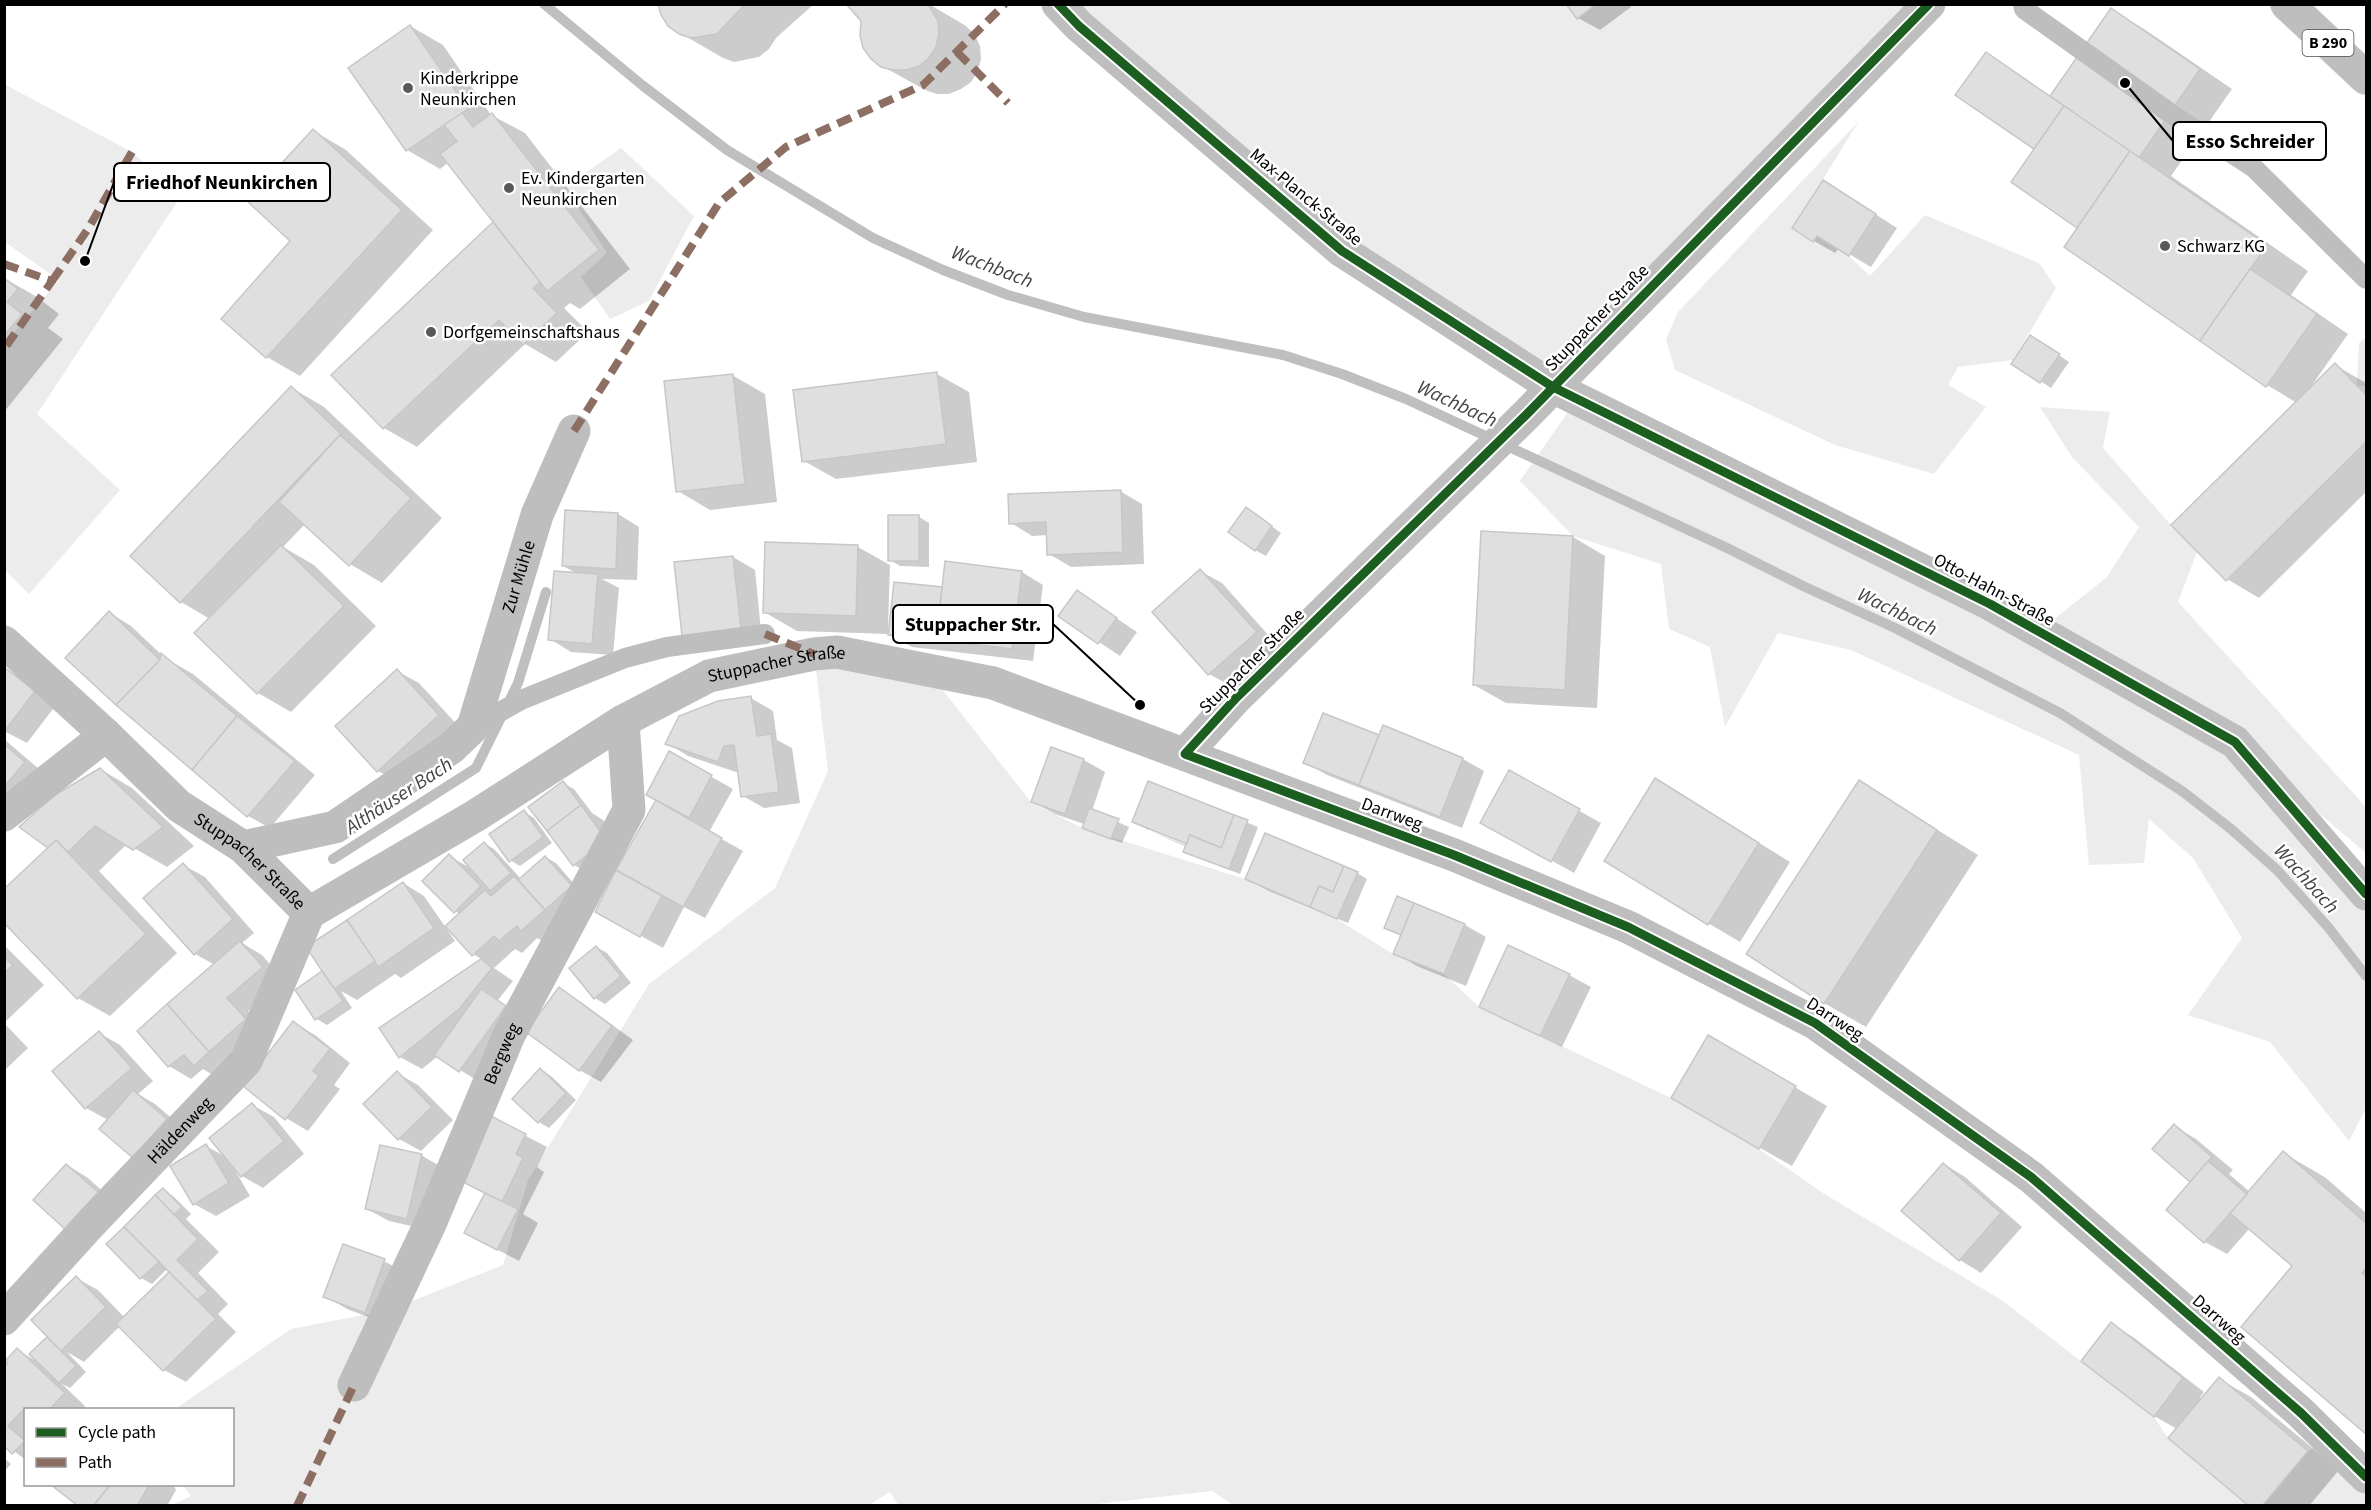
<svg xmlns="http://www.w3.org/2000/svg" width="2371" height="1510" viewBox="0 0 2371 1510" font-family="'Source Sans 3',sans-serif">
<rect width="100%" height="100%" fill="#fff"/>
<g fill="#ececec">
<path d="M1566 4 1577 19 1596 4 1929 5 1553 387 1397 286 1058 5Z"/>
<path d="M4 84 132 152 181 196 37 414 120 490 29 594 5 570V343L59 280 5 242Z"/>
<path d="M1859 121 1792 229 1813 242 1817 236 1849 256 1870 276 1925 215 2039 263 2056 288 2013 360 1958 367 1948 385 1986 407 1934 474 1835 445 1675 370 1666 339 1678 312Z"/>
<path d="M621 148 694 216 649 301 610 319 581 277 607 253 565 187Z"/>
<path d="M2366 338V387L2357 385 2359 343Z"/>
<path d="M1577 399 2038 632 2107 577 2139 527 2072 457 2040 407 2110 412 2103 448 2171 525 2197 552 2178 602 2366 807V853L2239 746 2366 894V1108L2349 1141 2270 1042 2188 1015 2242 938 2193 858 2149 819 2144 863 2089 865 2079 755 1851 650 1778 633 1725 727 1710 647 1669 629 1661 564 1573 536 1520 481Z"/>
<path d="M814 654 926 669 1031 802 1082 828 1245 879 1337 919 1393 954 1444 974 1479 1007 1671 1098 1759 1149 1826 1195 2000 1299 2154 1417 2168 1438 2249 1505 1235 1506 1212 1491 1080 1506 898 1505 890 1492 867 1506H170L191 1496 183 1485 232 1484V1410L175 1409 291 1329 389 1310 503 1265 528 1180 649 984 775 888 828 771Z"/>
<path d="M2329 1440 2366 1477V1505L2262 1506 2308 1451Z"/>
</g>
<g fill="#0003">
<path d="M659 4H814L776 38 769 49 759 57 734 62 723 58 680 33Z"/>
<path d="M848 4H929L966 26 975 35 980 46 981 59 978 71 971 82 961 89 949 94H937L925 90 882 66 862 21Z"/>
<path d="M1568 4H1629L1631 7 1600 30 1578 18Z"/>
<path d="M2112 10 2144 29 2232 89 2171 176 2308 271 2291 295 2348 334 2312 385 2335 365 2366 383V492L2259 598 2227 579 2297 403 2267 385 2079 227 2013 181 2036 149 1958 95 1986 54 2052 97Z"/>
<path d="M410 26 443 45 491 115 525 133 630 269 580 309 570 303 564 308 588 332 556 362 525 344 417 447 384 428 333 375 495 222 449 162 440 169 407 150Z"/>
<path d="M314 131 346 150 433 230 300 376 267 357 223 318 292 241Z"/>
<path d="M1845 195 1897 228 1871 267 1839 248 1835 253 1814 241Z"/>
<path d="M4 278 37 297 59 314 48 328 63 339 4 412Z"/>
<path d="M2041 343 2069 362 2051 388 2013 363Z"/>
<path d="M937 374 969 392 977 462 836 479 804 461Z"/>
<path d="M732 375 765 394 777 502 710 510 678 491Z"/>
<path d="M292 388 324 407 442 518 382 583 350 564 305 524 283 547 314 565 376 626 291 712 258 693 196 633 210 619 181 602 132 556Z"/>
<path d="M1120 491 1142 504 1144 564 1071 567 1049 554 1048 535 1032 536 1011 523Z"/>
<path d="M618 514 639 527 637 580 602 579 619 588 613 655 571 652 550 639 578 574 563 566Z"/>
<path d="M1256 515 1281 533 1266 556 1255 550Z"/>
<path d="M919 517 929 523V567L900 566 890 560Z"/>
<path d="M1573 537 1605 556 1597 708 1506 703 1474 685Z"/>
<path d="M858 547 890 565 888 628H890L895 583 943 589 1022 572 1043 585 1033 661 912 647 889 634 797 631 764 612Z"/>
<path d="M733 557 755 570 762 641 705 647Z"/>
<path d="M1200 571 1222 583 1277 645 1231 686 1209 674 1154 612Z"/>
<path d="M1077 592 1137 632 1120 656 1060 616Z"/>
<path d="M110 613 131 626 165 658 193 674 315 775 270 828 248 816 193 768Z"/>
<path d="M4 664 7 666 5 668 21 678 56 705 27 743 4 731Z"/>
<path d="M397 671 419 683 460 728 400 783 378 771Z"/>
<path d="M751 698 773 711 777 740 792 748 800 803 764 808 743 796 739 773 688 756 667 743Z"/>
<path d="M1384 727 1463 759 1484 771 1462 828 1327 775 1305 762 1380 737Z"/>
<path d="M4 739 46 775 4 809Z"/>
<path d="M1052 749 1084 760 1105 772 1092 811 1129 827 1122 843 1094 833 1083 827 1084 824 1055 814 1033 802Z"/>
<path d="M669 753 733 789 709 832 743 851 705 918 684 907 663 948 597 912 658 800Z"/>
<path d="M100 769 132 788 194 846 167 867 127 844 99 871 177 953 110 1016 78 998 50 848Z"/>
<path d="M1510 772 1601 823 1574 873 1502 833Z"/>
<path d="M1860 782 1978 855 1866 1027 1824 1003Z"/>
<path d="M563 783 574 789 592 813 603 820 628 853 596 877 574 865Z"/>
<path d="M1149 783 1258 827 1240 874 1196 857 1185 851 1187 847 1150 831 1188 846V843L1149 828 1148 830 1134 821Z"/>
<path d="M1688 799 1790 862 1740 942 1708 923Z"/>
<path d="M524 812 534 818 552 843 520 866 510 860Z"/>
<path d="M484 843 494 849 521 879 545 857 556 863 581 892 544 942 537 938 522 953 515 949 494 968 513 981 498 1000 526 1019 481 1083 438 1056 422 1069 400 1057 381 1028 483 960 473 954 460 915 424 881 449 856 474 870Z"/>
<path d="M183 865 205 877 254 933 242 943 262 955 284 980 248 1011 267 1032 216 1077 203 1069 191 1079 169 1066 139 1031 215 965 195 954Z"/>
<path d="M1357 873 1367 879 1348 923 1269 891 1247 879Z"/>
<path d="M403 883 424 896 455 941 401 978 395 974 357 1000 341 991 352 1008 327 1025 317 1019 324 972Z"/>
<path d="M1398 898 1465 925 1486 937 1466 986 1417 966 1395 953 1402 936 1386 928Z"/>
<path d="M4 945 44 985 4 1023Z"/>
<path d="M596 947 607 953 631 983 605 1004 595 998Z"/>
<path d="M1569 975 1591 987 1562 1047 1480 1007Z"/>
<path d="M560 989 581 1002 633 1040 601 1082 579 1070Z"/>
<path d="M4 1023 28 1048 4 1071Z"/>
<path d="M294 1023 315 1035 350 1063 334 1085 340 1089 308 1131 286 1118Z"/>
<path d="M99 1033 120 1045 153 1081 138 1094 155 1104 188 1132 108 1120 86 1108Z"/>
<path d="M1709 1037 1827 1106 1792 1166 1673 1098Z"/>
<path d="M540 1070 551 1076 576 1100 549 1128 539 1122Z"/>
<path d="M397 1073 418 1085 453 1120 421 1151 399 1139Z"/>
<path d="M252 1105 274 1117 304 1154 263 1188 242 1176 236 1169 235 1170 250 1196 216 1216 194 1204 206 1146 226 1157Z"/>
<path d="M492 1118 547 1147 537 1167 544 1172 523 1214 538 1223 519 1261 488 1245 486 1193Z"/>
<path d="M2174 1126 2196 1139 2233 1170 2229 1174 2250 1192 2284 1153 2326 1178 2366 1213V1432L2243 1327 2294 1266 2250 1228 2227 1254 2205 1242 2192 1182Z"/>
<path d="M421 1155 443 1168 429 1230 389 1221 367 1209Z"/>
<path d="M1944 1164 1965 1177 2022 1227 1981 1273 1960 1260 1903 1211Z"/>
<path d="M67 1165 88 1178 120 1207 35 1200Z"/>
<path d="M163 1190 173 1196 191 1214 186 1219 219 1252 198 1273 228 1304 218 1314 236 1332 186 1382 164 1370 120 1326 84 1362 67 1352 86 1372 70 1388 62 1384 85 1406 82 1410H26V1460L4 1444 17 1350 40 1363 47 1338 53 1342 76 1278 98 1290 125 1318 171 1272 167 1269 152 1284 141 1278 108 1244Z"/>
<path d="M384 1261 406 1273 387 1324 347 1309 325 1296Z"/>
<path d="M2111 1324 2133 1337 2204 1392 2200 1397 2202 1399 2219 1379 2251 1397 2339 1470 2309 1506H2251L2177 1429 2154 1416Z"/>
<path d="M4 1458 11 1464 4 1472Z"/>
<path d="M52 1484H173L176 1490 167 1506H81Z"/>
</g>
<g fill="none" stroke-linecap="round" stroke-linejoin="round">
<g stroke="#bfbfbf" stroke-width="10">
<path d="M544 4 642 85 727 150 873 238 943 270 1008 295 1084 317 1283 355 1342 374 1406 399 1725 547 1803 586 1895 628 2060 713 2182 791 2231 829 2277 870 2328 927 2366 976"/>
<path d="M333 859 476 768 518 683 546 592"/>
</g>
</g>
<g fill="#dfdfdf" stroke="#c7c7c7" stroke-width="1.5">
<path d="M658 4H745L717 34 691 38 679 34 668 26 661 15Z"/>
<path d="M846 4H928L938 21 939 34 936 47 929 58 919 66 906 70H893L881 67 871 59 863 48 860 36 861 21Z"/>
<path d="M1566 4H1596L1577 19Z"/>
<path d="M2111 8 2200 69 2139 158 2050 96Z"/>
<path d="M410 25 468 109 406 151 348 68Z"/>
<path d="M1986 52 2064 106 2034 149 1955 95Z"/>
<path d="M2064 106 2130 151 2077 228 2011 182Z"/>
<path d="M462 113 473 127 492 113 599 250 547 291 440 154 457 141 444 125Z"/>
<path d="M313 129 402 210 266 358 221 319 290 241 247 201Z"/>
<path d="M2130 151 2267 245 2200 341 2064 247Z"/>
<path d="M1823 180 1876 214 1849 256 1817 236 1813 242 1792 228Z"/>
<path d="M493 222 540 282 533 288 557 313 523 345 499 320 383 429 331 375Z"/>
<path d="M2250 269 2317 314 2266 387 2200 341Z"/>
<path d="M4 278 18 289 7 302 22 314 4 336Z"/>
<path d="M2030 335 2060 354 2040 383 2011 364Z"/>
<path d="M2335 363 2366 395V442L2226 581 2171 525Z"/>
<path d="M937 372 946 444 802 462 793 390Z"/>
<path d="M733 374 745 484 676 492 664 381Z"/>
<path d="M291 386 341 434 180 603 130 556Z"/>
<path d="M340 435 411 498 349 566 279 502Z"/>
<path d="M1121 490 1123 552 1047 555 1046 522 1009 524 1008 494Z"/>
<path d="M1246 507 1272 526 1255 551 1228 532Z"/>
<path d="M565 510 618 513 616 569 562 566Z"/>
<rect x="888" y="515" width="31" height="46"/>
<path d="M1481 531 1573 536 1565 690 1473 685Z"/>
<path d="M765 542 858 545 856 616 763 613Z"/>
<path d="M281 545 344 606 257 694 194 633Z"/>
<path d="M733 556 741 629 682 636 674 562Z"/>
<path d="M945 561 1022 571 1012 649 936 640Z"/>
<path d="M1200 569 1257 632 1208 675 1152 612Z"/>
<path d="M554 571 598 574 592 644 548 640Z"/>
<path d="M894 582 942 587 936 640 888 635Z"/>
<path d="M1077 590 1117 618 1098 644 1058 616Z"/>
<path d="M109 611 160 660 116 705 65 658Z"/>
<path d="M161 653 237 716 192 770 116 705 160 660Z"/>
<path d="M4 667 35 691 4 732Z"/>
<path d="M397 669 439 715 377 772 335 726Z"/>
<path d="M751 696 757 736 771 734 779 792 741 797 734 745 724 746 718 762 665 744 679 716 718 701Z"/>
<path d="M1323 713 1379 735 1359 785 1303 763Z"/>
<path d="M237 716 295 761 247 817 192 770Z"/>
<path d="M1383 725 1463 758 1440 817 1359 785Z"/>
<path d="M4 744 25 762 4 787Z"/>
<path d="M1051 747 1084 759 1065 814 1031 802Z"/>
<path d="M669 751 712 775 689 818 646 795Z"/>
<path d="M100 768 163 827 133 850 95 826 68 852 56 840 48 848 19 827 55 795Z"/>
<path d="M1509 770 1580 809 1551 862 1480 823Z"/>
<path d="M1655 778 1759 843 1708 925 1604 861Z"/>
<path d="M1859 780 1937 830 1824 1004 1746 954Z"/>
<path d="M563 781 581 805 547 831 528 807Z"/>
<path d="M1148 781 1234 815 1221 848 1190 835 1187 844 1132 822Z"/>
<path d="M656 800 722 838 683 907 616 870Z"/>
<path d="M581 805 607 840 573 866 547 831Z"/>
<path d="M1089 808 1119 819 1111 839 1082 828Z"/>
<path d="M524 810 543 837 509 862 489 834Z"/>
<path d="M1234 815 1248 820 1229 869 1183 852 1190 835 1221 848Z"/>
<path d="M1265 833 1344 866 1333 892 1319 886 1310 907 1245 879Z"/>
<path d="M56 840 146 934 77 999 4 923V889Z"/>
<path d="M484 842 511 873 490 891 463 860Z"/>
<path d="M449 854 481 886 454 913 422 881Z"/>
<path d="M545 856 572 886 545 910 518 880Z"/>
<path d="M183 863 233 919 194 955 143 898Z"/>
<path d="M1344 866 1358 872 1337 919 1310 907 1319 886 1333 892Z"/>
<path d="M616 870 662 896 640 937 595 912Z"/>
<path d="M514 876 545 910 521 931 517 926 499 941 494 936 472 956 445 926 485 890 491 896Z"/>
<path d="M403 882 434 928 378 967 347 920Z"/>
<path d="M1397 896 1414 903 1401 935 1384 928Z"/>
<path d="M1414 903 1465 924 1444 974 1393 954Z"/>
<path d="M347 920 375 961 334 989 306 947Z"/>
<path d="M240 941 263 967 227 998 246 1019 209 1052 167 1004Z"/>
<path d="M1508 945 1570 974 1540 1036 1479 1007Z"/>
<path d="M596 946 621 976 594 999 569 968Z"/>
<path d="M4 957 13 965 4 973Z"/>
<path d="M481 959 492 968 460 1008 399 1058 379 1028Z"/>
<path d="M322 971 343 1001 315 1020 295 990Z"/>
<path d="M559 987 612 1026 579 1071 526 1032Z"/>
<path d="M481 989 506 1006 459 1072 434 1055Z"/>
<path d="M167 1004 209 1052 194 1066 184 1055 168 1067 137 1031Z"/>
<path d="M293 1021 330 1049 313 1071 319 1076 285 1120 243 1086Z"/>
<path d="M99 1031 132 1068 85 1109 52 1071Z"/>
<path d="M1708 1035 1796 1086 1759 1149 1671 1098Z"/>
<path d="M540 1068 566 1093 538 1123 512 1099Z"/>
<path d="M397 1071 432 1107 398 1140 363 1104Z"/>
<path d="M133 1090 167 1119 133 1158 99 1129Z"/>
<path d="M252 1103 284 1141 241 1177 209 1138Z"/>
<path d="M491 1116 526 1134 516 1154 523 1158 502 1202 459 1180Z"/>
<path d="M2174 1124 2212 1157 2190 1182 2152 1149Z"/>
<path d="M206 1144 229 1183 193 1205 170 1166Z"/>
<path d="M380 1145 422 1154 407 1219 365 1209Z"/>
<path d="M2283 1151 2366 1223V1268L2362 1273 2366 1277V1434L2241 1327 2292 1266 2230 1213Z"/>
<path d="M2208 1161 2247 1194 2204 1243 2166 1210Z"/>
<path d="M1943 1163 2001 1213 1959 1261 1901 1211Z"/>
<path d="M66 1164 99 1193 66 1230 33 1200Z"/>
<path d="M163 1188 182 1207 174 1215 155 1195Z"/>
<path d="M485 1193 518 1209 497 1250 464 1233Z"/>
<path d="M155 1195 198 1239 177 1260 208 1291 197 1300 124 1227Z"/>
<path d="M124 1227 159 1262 140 1279 106 1244Z"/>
<path d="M343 1244 385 1259 365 1313 323 1297Z"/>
<path d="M169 1272 216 1319 163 1371 116 1324Z"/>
<path d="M76 1276 106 1307 61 1351 31 1320Z"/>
<path d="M2111 1322 2183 1378 2154 1417 2081 1361Z"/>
<path d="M47 1337 76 1366 59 1383 29 1354Z"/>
<path d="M17 1348 65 1393 49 1410H27L25 1408 8 1426 25 1441 12 1454 4 1446V1367L8 1363 5 1361Z"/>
<path d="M2219 1377 2308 1451 2262 1506H2249L2168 1438Z"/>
<path d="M50 1484H111L93 1506H78Z"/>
<path d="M111 1484H150L137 1506H97L95 1504Z"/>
</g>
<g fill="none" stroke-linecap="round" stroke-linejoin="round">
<g stroke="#dbdbdb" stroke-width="34">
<path id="primary" d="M2287 4 2366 78"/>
</g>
<g stroke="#bebebe" stroke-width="20">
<path d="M2023 4 2024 9 2170 113 2254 168 2366 279"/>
<path d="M473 727 521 700 625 658 667 647 765 634"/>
</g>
<g stroke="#bebebe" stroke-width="33">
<path d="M1058 4 1079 26 1342 251 1553 387 1990 604 2235 742 2366 894"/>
<path id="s1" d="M4 642 106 735 179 806 243 847 309 913"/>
<path d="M1185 754 1236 698 1526 415 1929 4"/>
<path d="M4 815 106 735"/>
<path id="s2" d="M243 847 335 827 451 748 473 727 537 515 574 431"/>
<path id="s3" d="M309 913 475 816 623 721 709 676 814 654 837 652 993 683 1454 855 1628 927 1815 1023 2031 1177 2301 1413 2366 1477"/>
<path id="s4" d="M4 1319 92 1222 246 1061 309 913"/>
<path id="s5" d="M354 1385 430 1224 509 1035 629 810 623 721"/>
</g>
<use href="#primary" stroke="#bebebe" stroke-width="33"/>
<g stroke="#8d6e63" stroke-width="8" stroke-dasharray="15 8" stroke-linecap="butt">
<path d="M957 52 1008 103"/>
<path d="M4 264 52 281 4 349"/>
<path d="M52 281 88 229 132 152"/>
<path d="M574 431 719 203 786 147 923 85 1005 4"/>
<path d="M765 634 814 654"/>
<path d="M297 1506 354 1385"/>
</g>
<g stroke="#fff" stroke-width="13">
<g id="cycleway">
<path d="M1058 4 1079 26 1342 251 1553 387 1990 604 2235 742 2366 894"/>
<path d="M1929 4 1526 415 1236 698 1185 754 1454 855 1628 927 1815 1023 2031 1177 2301 1413 2366 1477"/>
</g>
</g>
<use href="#cycleway" stroke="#1b5e20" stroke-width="9"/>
</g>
<g fill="#595959" stroke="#fff" stroke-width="2">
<circle cx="408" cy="88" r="6"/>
<circle cx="509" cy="188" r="6"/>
<circle cx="2165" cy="246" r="6"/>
<circle cx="431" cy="332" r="6"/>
</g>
<g text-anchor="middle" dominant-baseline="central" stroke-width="5" stroke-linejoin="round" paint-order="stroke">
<rect fill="#fff" stroke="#4c4c4c" stroke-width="1.5" x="2302.5" y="30" width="51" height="26" rx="4.5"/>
<g font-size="16" font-weight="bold" fill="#000">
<text x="2328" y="43">B 290</text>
</g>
<g font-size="18" fill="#000" stroke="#fff" text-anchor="start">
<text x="420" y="78">Kinderkrippe<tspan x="420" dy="21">Neunkirchen</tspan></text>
<text x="521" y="178">Ev. Kindergarten<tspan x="521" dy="21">Neunkirchen</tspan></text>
<text x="2177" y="246">Schwarz KG</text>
<text x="443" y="332">Dorfgemeinschaftshaus</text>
</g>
<g font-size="18" fill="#000" stroke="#fff">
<text transform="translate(1306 197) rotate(40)">Max-Planck-Straße</text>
<text transform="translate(1597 318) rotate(-46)">Stuppacher Straße</text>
<text stroke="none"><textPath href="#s2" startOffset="422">Zur Mühle</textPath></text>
<text transform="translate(1994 590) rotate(28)">Otto-Hahn-Straße</text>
<text transform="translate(1252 661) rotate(-45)">Stuppacher Straße</text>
<text stroke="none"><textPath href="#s3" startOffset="534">Stuppacher Straße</textPath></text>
<text transform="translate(1392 814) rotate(20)">Darrweg</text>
<text stroke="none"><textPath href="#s1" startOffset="330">Stuppacher Straße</textPath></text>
<text transform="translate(1835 1019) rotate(33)">Darrweg</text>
<text stroke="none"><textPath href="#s5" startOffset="363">Bergweg</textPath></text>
<text stroke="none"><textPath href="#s4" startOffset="258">Häldenweg</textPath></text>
<text transform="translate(2219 1319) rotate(41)">Darrweg</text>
</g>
<g font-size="20" font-style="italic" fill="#444" stroke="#fff">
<text transform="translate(992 267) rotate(21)">Wachbach</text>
<text transform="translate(1457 404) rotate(25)">Wachbach</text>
<text transform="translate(1897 612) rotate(26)">Wachbach</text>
<text transform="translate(399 796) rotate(-33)">Althäuser Bach</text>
<text transform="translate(2306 879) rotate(48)">Wachbach</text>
</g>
</g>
<path fill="none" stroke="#000" stroke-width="2" d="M2125 83L2173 141M85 261L114 182M1140 705L1053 624"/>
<g fill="#000" stroke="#fff" stroke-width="2">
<circle cx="2125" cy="83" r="6"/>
<circle cx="85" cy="261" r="6"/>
<circle cx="1140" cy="705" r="6"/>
</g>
<g fill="#fff" stroke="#000" stroke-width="2">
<rect x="2173" y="122" width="153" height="38" rx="6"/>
<rect x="114" y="163" width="216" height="38" rx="6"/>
<rect x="893" y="605" width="160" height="38" rx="6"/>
</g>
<g font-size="20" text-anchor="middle" font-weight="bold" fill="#000">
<text x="2250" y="148">Esso Schreider</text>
<text x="222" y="189">Friedhof Neunkirchen</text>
<text x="973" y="631">Stuppacher Str.</text>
</g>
<rect width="2371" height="1510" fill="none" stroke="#000000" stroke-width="12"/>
<rect x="24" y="1408" width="210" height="78" fill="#ffffff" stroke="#999999" stroke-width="1.5"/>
<rect x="36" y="1428" width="30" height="9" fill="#1b5e20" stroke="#999999" stroke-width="1.5"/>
<text x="78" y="1438" font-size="18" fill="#000000">Cycle path</text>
<rect x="36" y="1458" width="30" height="9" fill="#8d6e63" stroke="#999999" stroke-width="1.5"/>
<text x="78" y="1468" font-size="18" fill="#000000">Path</text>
</svg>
